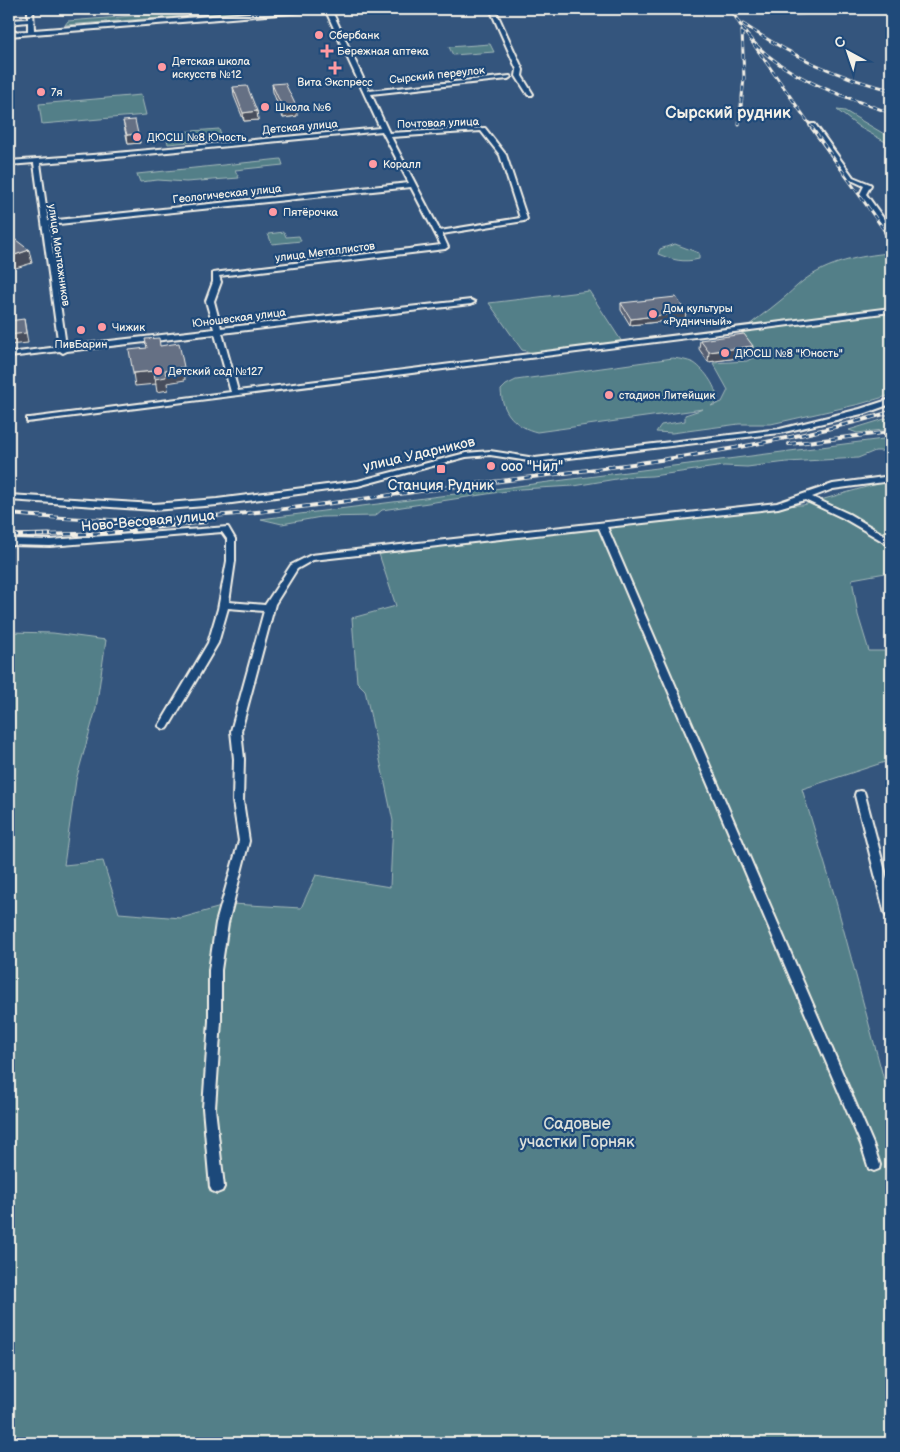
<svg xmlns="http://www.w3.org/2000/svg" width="900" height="1452" viewBox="0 0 900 1452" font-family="'Balsamiq Sans',sans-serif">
<rect width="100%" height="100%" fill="#34557d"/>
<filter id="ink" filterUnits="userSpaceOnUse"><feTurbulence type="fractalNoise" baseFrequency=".02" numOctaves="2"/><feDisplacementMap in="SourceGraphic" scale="10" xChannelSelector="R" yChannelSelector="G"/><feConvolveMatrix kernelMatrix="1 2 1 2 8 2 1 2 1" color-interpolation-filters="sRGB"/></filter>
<g filter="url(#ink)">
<g fill="#527f88" stroke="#a3b8b8">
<path d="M221 9H279L65 25 68 21Z"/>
<path d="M490 44 494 52 453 55 449 47Z"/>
<path d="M141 95 146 115 42 124 39 104Z"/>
<path d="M837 110 845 111 891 138V145L859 127Z"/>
<path d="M219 129 222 139 168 144 166 133Z"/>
<path d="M281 159 283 165 235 170 239 178 186 182 158 180 140 182 137 174Z"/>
<path d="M284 232 286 237 299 236 301 241 272 244 268 234Z"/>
<path d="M675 244 699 253V259C683 263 673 260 658 254L660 249Z"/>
<path d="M889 253 891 254V395L860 404 771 424H739L672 433 656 432 661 425 685 421V415L703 409 537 432C516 427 502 413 501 390L506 385 516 380 673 358C680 359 687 360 694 363 705 370 718 389 717 401L711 406 722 402 728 390 713 363 747 361 758 355 741 332C753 321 767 312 780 301 788 295 795 287 803 281 828 262 860 256 889 253Z"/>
<path d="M589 291 622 342 534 353 522 350 489 303Z"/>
<path d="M891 417V429L857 433 849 430Z"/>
<path d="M891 438V451H875L858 458 787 462 747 467 724 466 652 476 628 477 574 486 520 489 382 510 375 516 321 517 282 524 261 519Z"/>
<path d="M891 480V572L852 579 858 615 869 651H891V760L802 789 834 894 891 1106V1443H9V632L53 633 106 640 96 709 76 780 64 865 103 861 119 913 181 918 232 904 301 908 316 875 390 887 393 821 365 690 357 682 352 618 396 606 379 554 778 505H803Z"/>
</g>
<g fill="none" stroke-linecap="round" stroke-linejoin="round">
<g stroke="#f4f1e8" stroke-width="4">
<g id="street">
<path d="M28 9H33L34 30 300 9H319L316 11 9 36V32L28 31V22L9 24V20L28 19Z"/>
<path d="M325 9H331L369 91 510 76 511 77 508 79 371 94 389 133 485 128 506 155 527 219 524 221 442 234 448 247 445 249 219 276 221 282 214 301 221 328 471 300 475 302 471 304 222 333 238 391 891 308V312L27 422V418H30L231 392 215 334 67 351 63 353 60 351 9 357V353L59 347 34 163 9 165V161L106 154 380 128ZM382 131 409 183 48 221 40 163 106 158ZM481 131 500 155 520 218 440 231 391 137ZM411 187 441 245 213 273V282L206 301 214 329 66 346 49 225Z"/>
<path d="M490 9H495L523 70 522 76 533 94 532 95H528L516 76 517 70Z"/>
<path d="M754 9 779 10 891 9V10L779 14Z"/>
<path d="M811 124H815L853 177 870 184 871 185 866 194 891 229V235L889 234 860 194 864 186 849 179 810 125Z"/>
<path d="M891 399V404L866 413 780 433 535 462 490 455 466 457 358 486 217 505 154 510 9 500V495L154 504 217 499 358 481 466 453 490 451 535 458 780 429 860 409Z"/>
<path d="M891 476V481L833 489 812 497 849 514 891 539V546L843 518 805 500 778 508 607 527 873 1144 880 1165 879 1169 874 1171 869 1169 861 1144 599 528 313 560 297 569 275 604 241 731 244 759 243 801 249 841 228 923 221 970V1021L215 1108 224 1187 222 1191 217 1193 212 1191 210 1187 203 1108 209 1021V970L216 923 239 841 233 801 234 759 231 731 264 611 228 608 218 643 168 728 164 729 159 726 208 643 218 609 227 561V539L222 532 50 546 9 545V539L50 540 228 527 235 539V561L229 602 265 605 291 565 311 555 777 503 833 484Z"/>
<path d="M860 791 864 792 865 795 891 894V918L887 917 885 914 855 795 856 792Z"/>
</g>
</g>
<use href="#street" fill="#1f4a7a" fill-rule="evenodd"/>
<g stroke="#f4f1e8" stroke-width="3">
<g id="rail-far2">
<path d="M731 9C736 18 741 27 747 35 782 77 841 96 891 113"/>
<path d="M743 24C790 55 836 77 891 90"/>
<path d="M747 35 886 233"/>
<path d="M739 125 744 78 742 31"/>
</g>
</g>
<g stroke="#f4f1e8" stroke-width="4">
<g id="rail-far1">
<path d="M885 232 891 240"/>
<path d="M789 444 891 432"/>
<path d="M9 514C46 517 83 520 121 520 234 520 347 500 459 486 603 468 751 453 891 412"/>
<path d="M9 536 108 533 206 522"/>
</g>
</g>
<g stroke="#f4f1e8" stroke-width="5">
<path id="rail" d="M9 536 49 535"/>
</g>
<use href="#rail-far2" stroke="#1f4a7a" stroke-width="2" stroke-dasharray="5.5" stroke-linecap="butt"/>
<use href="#rail-far1" stroke="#1f4a7a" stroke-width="2.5" stroke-dasharray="7" stroke-linecap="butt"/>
<use href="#rail" stroke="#1f4a7a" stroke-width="3" stroke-dasharray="9" stroke-linecap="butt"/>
</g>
<g fill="#575f72" stroke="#f4f1e8">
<path d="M272 84 297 116 283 118 273 92Z"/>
<path d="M233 87 257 111 258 120 244 121 234 96Z"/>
<path d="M123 121 138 134 140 143 128 144Z"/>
<path d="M621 303 685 319 630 325 621 310Z"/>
<path d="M700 340 752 356 708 362 699 349Z"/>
</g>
<g fill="#474e5c" stroke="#f4f1e8">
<path d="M297 108V116L283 118V109Z"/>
<path d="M257 111 258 120 244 121 243 113Z"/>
<path d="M138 134 140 143 128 144 127 135Z"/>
<path d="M29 250 32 263 9 270V257Z"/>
<path d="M686 312 685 319 630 325 631 319Z"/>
<path d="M24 319 28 343 9 345V335Z"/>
<path d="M753 346 752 356 708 362 709 352Z"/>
<path d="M184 367 185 380 167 383 168 390 157 392 155 379 165 370Z"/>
<path d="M154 371 156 384 135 386 133 373Z"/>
</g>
<g fill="#656f84" stroke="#f4f1e8">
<path d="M285 83 297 108 283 109 272 84Z"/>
<path d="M247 86 257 111 243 113 233 87Z"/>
<path d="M135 120 138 134 127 135 123 121Z"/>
<path d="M16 240 29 250 9 257V242Z"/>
<path d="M676 297 686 312 631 319 621 303Z"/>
<path d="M24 319 26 333 9 335V321Z"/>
<path d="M744 334 753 346 709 352 700 340Z"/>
<path d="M159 338 160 346 179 343 184 367 165 370 166 377 155 379 154 371 133 373 129 350 147 348 145 339Z"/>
</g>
</g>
<g fill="#ff9aa2" stroke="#1f4a7a" stroke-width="2">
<circle cx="319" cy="35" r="5"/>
<path d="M324.5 43.5h5v5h5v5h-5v5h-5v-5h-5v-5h5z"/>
<circle cx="162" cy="67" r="5"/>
<path d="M332.5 60.5h5v5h5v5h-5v5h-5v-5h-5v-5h5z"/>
<circle cx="41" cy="92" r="5"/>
<circle cx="265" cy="107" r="5"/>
<circle cx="137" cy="137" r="5"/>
<circle cx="373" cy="164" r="5"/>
<circle cx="273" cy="212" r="5"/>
<circle cx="653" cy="314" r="5"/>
<circle cx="102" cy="327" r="5"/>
<circle cx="81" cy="330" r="5"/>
<circle cx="725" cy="353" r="5"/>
<circle cx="158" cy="371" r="5"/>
<circle cx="609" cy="395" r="5"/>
<circle cx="491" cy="466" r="5"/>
<rect x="436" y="464" width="10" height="10" rx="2.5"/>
</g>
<g text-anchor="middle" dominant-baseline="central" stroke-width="4.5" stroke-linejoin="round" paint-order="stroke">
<g font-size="11" fill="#f4f1e8" stroke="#1f4a7a" text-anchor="start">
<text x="329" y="35">Сбербанк</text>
<text x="337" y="51">Бережная аптека</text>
<text x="172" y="61">Детская школа<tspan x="172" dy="13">искусств №12</tspan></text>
<text x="335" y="82" text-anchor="middle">Вита Экспресс</text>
<text x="51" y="92">7я</text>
<text x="275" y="107">Школа №6</text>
<text x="147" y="137">ДЮСШ №8 Юность</text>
<text x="383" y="164">Коралл</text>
<text x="283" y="212">Пятёрочка</text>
<text x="663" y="308">Дом культуры<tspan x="663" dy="13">«Рудничный»</tspan></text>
<text x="112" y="327">Чижик</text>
<text x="81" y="344" text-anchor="middle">ПивБарин</text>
<text x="735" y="353">ДЮСШ №8 "Юность"</text>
<text x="168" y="371">Детский сад №127</text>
<text x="619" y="395">стадион Литейщик</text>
</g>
<g font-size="11" fill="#f4f1e8" stroke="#1f4a7a">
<text transform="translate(437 75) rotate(-6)">Сырский переулок</text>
<text transform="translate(438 123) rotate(-2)">Почтовая улица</text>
<text transform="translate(300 127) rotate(-5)">Детская улица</text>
<text transform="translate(227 194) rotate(-6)">Геологическая улица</text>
<text transform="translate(325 252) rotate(-7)">улица Металлистов</text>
<text transform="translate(59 255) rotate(82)">улица Монтажников</text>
<text transform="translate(239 318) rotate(-7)">Юношеская улица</text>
</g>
<g font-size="14" fill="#f4f1e8" stroke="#1f4a7a">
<text transform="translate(419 454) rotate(-13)">улица Ударников</text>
<text transform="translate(148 521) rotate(-5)">Ново-Весовая улица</text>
</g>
<g font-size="14" fill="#f4f1e8" stroke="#1f4a7a" text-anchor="start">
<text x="501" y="466">ооо "Нил"</text>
<text x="441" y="485" text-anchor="middle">Станция Рудник</text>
</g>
<g font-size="16" font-weight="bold" fill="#f4f1e8" stroke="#1f4a7a">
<text x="728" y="113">Сырский рудник</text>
</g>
<g font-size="16" fill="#dce0da" stroke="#1f4a7a">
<text x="577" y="1124">Садовые<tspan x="577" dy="18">участки Горняк</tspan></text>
</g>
</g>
<rect width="900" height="1452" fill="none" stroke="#1f4a7a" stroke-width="30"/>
<rect x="15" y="15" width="870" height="1422" fill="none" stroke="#f4f1e8" stroke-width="2" filter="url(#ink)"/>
<g transform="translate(848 52) rotate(320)" stroke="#1f4a7a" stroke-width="4" paint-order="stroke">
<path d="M0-4L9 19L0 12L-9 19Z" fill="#f4f1e8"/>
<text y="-8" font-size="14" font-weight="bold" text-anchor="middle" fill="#f4f1e8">С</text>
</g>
</svg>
